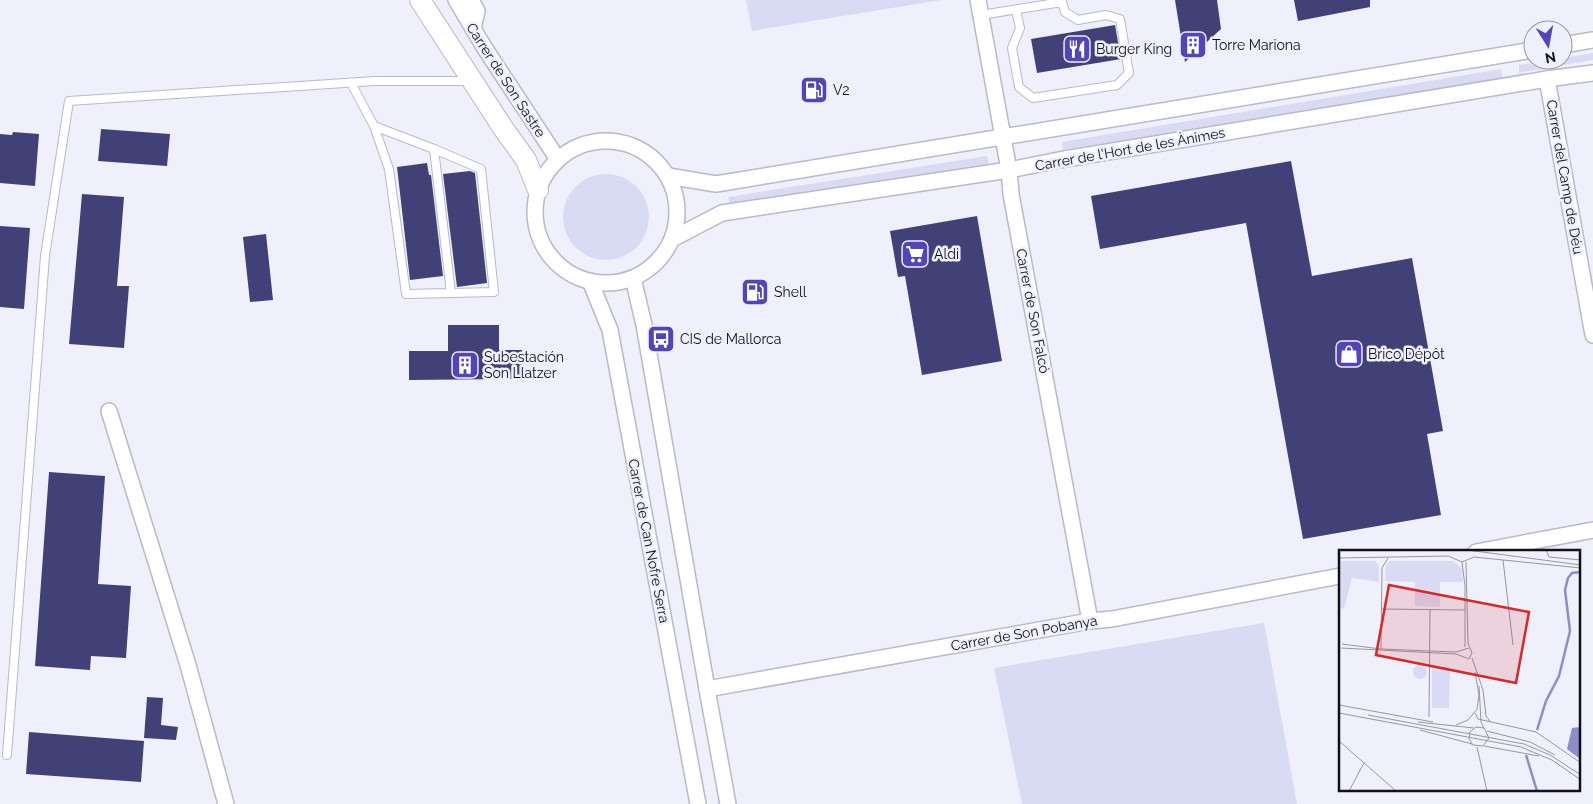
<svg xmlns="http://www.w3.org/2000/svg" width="1593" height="804" viewBox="0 0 1593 804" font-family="Raleway,sans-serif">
<rect width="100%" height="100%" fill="#eff0fc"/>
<g fill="#d9dbf5">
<path d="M746 0H941L752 31Z"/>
<path d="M1593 53V60L1519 73V65L1551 60H1563V58Z"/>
<path d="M1501 69 1503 80 1063 150 1062 142Z"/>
<path d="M987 156 989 164 730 205 728 197Z"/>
<circle cx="606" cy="217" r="43"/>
<path d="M1264 623 1297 804H1022L994 668Z"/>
</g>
<g fill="#414178">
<path d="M1175 0H1217L1221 29 1185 62Z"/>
<path d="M1294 0H1370V7L1298 21Z"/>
<path d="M1115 25 1121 59 1037 73 1031 39Z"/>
<path d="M101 129 170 134 167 166 98 161Z"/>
<path d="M13 132 39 134 35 186 0 183V134L12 135Z"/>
<path d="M1291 161 1312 276 1412 258 1443 431 1427 434 1441 515 1303 539 1246 223 1100 249 1091 196Z"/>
<path d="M427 163 429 175H431L443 276 410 280 397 167Z"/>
<path d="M470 171 475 173 487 283 457 287 443 174Z"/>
<path d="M82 194 124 197 117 286H129L124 348 69 344Z"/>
<path d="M977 216 1002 361 922 375 905 276 898 277 890 231Z"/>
<path d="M0 226 30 228 24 309 0 307Z"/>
<path d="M266 234 273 300 250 302 243 237Z"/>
<path d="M448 325H499V350H522V379L409 380V351H448Z"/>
<path d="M49 472 105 476 98 584 131 586 126 658 91 656 90 670 35 666Z"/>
<path d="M147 697 163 698 161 725 178 727 176 740 144 738Z"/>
<path d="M29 732 144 741 141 782 26 774Z"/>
</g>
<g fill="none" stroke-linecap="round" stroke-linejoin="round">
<g stroke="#b8b9cc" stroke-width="10">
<g id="lane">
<path d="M981 15 1062 2 1065 12 1078 20 1106 15 1120 19 1129 73 1117 85 1033 98 1019 87 1012 48 1020 28 1016 10"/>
<path d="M351 83 374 126 389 169 406 294 451 293 434 149 374 126"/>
<path d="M434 149 481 169 494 292 451 293"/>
<path d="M7 755 45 256 69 101 375 81H470"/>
</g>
</g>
<g stroke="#b8b9cc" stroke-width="18">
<g id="street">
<path d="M456 0 484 47 557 158"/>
<path d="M471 0 477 11 473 29"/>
<path d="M978 0 1009 170 1011 194 1090 621"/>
<path d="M1563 45 1593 40"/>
<path d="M1547 79 1593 335"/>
<circle cx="606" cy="212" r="71"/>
<path d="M668 176 716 184 1533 50"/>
<path d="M672 239 722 213 1009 170 1059 160 1547 79 1593 73"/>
<path d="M633 278 644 325 707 689 728 804"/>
<path d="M590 281 610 330 698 804"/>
<path d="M109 411 188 665 226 804"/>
<path d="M1476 552 1593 530"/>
<path d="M707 689 1090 621 1112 619 1340 576"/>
</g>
</g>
<g stroke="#b8b9cc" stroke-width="22">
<path id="secondary" d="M420 0 503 128 526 160 538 190"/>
</g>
<use href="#lane" stroke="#fff" stroke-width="8"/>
<use href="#street" stroke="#fff" stroke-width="15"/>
<use href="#secondary" stroke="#fff" stroke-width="20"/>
</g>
<defs>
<g id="building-square" transform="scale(1.4375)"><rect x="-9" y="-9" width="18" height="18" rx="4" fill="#5245bc" stroke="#eff0fc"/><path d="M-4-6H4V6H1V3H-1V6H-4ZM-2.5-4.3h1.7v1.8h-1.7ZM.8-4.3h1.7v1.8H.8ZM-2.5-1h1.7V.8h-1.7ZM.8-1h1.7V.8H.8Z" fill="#fff"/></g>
<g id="restaurant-square" transform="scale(1.4375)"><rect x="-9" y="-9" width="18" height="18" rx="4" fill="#5245bc" stroke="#eff0fc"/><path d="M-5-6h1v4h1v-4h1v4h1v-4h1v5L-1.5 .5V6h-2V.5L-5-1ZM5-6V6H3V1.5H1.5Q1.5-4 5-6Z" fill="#fff"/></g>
<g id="fuel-square" transform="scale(1.4375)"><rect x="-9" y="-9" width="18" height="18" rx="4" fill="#5245bc" stroke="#eff0fc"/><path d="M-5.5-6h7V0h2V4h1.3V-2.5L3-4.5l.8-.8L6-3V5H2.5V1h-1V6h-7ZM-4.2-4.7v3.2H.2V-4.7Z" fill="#fff"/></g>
<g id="supermarket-square" transform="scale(1.4375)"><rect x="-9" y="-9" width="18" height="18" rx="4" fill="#5245bc" stroke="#eff0fc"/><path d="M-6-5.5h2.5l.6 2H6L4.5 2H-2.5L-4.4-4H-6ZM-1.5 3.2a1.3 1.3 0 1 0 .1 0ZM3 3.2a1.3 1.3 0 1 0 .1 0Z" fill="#fff"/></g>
<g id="bus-square" transform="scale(1.4375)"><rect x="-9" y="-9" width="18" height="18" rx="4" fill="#5245bc" stroke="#eff0fc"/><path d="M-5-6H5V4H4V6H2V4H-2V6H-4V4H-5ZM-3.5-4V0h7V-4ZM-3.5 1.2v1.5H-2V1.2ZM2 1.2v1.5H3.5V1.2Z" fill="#fff"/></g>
<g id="shop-square" transform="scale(1.4375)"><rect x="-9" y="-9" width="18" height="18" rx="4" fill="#5245bc" stroke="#eff0fc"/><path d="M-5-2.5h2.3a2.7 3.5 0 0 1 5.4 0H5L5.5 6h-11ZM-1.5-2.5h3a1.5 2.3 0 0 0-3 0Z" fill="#fff"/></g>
</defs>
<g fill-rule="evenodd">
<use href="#building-square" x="1193" y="45"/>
<use href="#restaurant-square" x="1077" y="49"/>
<use href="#fuel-square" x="814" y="90"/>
<use href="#supermarket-square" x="915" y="254"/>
<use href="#fuel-square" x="755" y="292"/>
<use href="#bus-square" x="661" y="339"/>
<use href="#shop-square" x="1349" y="354"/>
<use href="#building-square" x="465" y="365"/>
</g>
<g text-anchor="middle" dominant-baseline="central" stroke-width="5" stroke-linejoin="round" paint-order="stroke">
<g font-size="14" fill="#101016" stroke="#eff0fc" text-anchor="start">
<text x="1212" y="45">Torre Mariona</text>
<text x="1096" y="49">Burger King</text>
<text x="833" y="90">V2</text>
<text x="934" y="254">Aldi</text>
<text x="774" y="292">Shell</text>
<text x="680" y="339">CIS de Mallorca</text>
<text x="1368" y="354">Brico Dépôt</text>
<text x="484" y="357">Subestación<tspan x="484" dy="16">Son Llatzer</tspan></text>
</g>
<g font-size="14" fill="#101016" stroke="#eff0fc">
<text transform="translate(506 80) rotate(57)">Carrer de Son Sastre</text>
<text transform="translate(1130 149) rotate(-10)">Carrer de l'Hort de les Ànimes</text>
<text transform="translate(1565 177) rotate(80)">Carrer del Camp de Déu</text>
<text transform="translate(1033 311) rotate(79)">Carrer de Son Falcó</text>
<text transform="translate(649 541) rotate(79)">Carrer de Can Nofre Serra</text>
<text transform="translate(1024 633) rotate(-10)">Carrer de Son Pobanya</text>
</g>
</g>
<g transform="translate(1339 550)">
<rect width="241" height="241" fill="#eff0fc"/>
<path d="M0 11H36L40 17V32L13 28 5 59 0 57ZM50 11H114L123 19 124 32H101V57L76 56V32L46 31 47 15ZM74 122a7 7 0 1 1 14 0a7 7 0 1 1-14 0ZM93 116 111 117 110 158H93Z" fill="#d9dbf5"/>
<path d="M241 177H242L241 209 228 199 233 178Z" fill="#8c8ecb"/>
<path fill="none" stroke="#8c8ecb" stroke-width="2.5" d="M198 180 207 151 220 126 231 81 226 40 229 28 233 23 242 22M187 205 198 241"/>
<path fill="none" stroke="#9696a0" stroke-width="1" d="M128 0 242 15M155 0H171M207 0 210 7 242 10M0 8 109 6 123 12 135 7 242 18M164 10 174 95M123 12 126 36V97M43 59 126 60M3 94 42 99 117 102 130 98M2 98 117 104 130 109 133 103 129 93 127 12M42 99 43 18 49 8M133 108 144 140 147 166 151 171M140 136 142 172 150 188 144 196 134 195 130 189 131 182 137 177 145 178M0 155 94 172M0 163 182 197 213 210 242 230M136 163 139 169 197 182 242 213M29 165 185 194 211 205 242 225M90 167 91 59M79 172 135 178M117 175 129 170 138 159 140 145 136 122M81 180 133 194M148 181 191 192 216 205M0 191 57 241M145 196 200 206M138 197 148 241M10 241 25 213"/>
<path fill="#d62828" fill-opacity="0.15" stroke="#d62828" stroke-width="2.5" d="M50 35 190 62 177 133 37 105Z"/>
<rect width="241" height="241" fill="none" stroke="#101016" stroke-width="2.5"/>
</g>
<g transform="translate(1548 45) rotate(169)"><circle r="24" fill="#eff0fc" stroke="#9696a0"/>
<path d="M0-4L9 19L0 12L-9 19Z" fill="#5245bc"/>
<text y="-8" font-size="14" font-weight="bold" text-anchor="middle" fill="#101016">N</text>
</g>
</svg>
